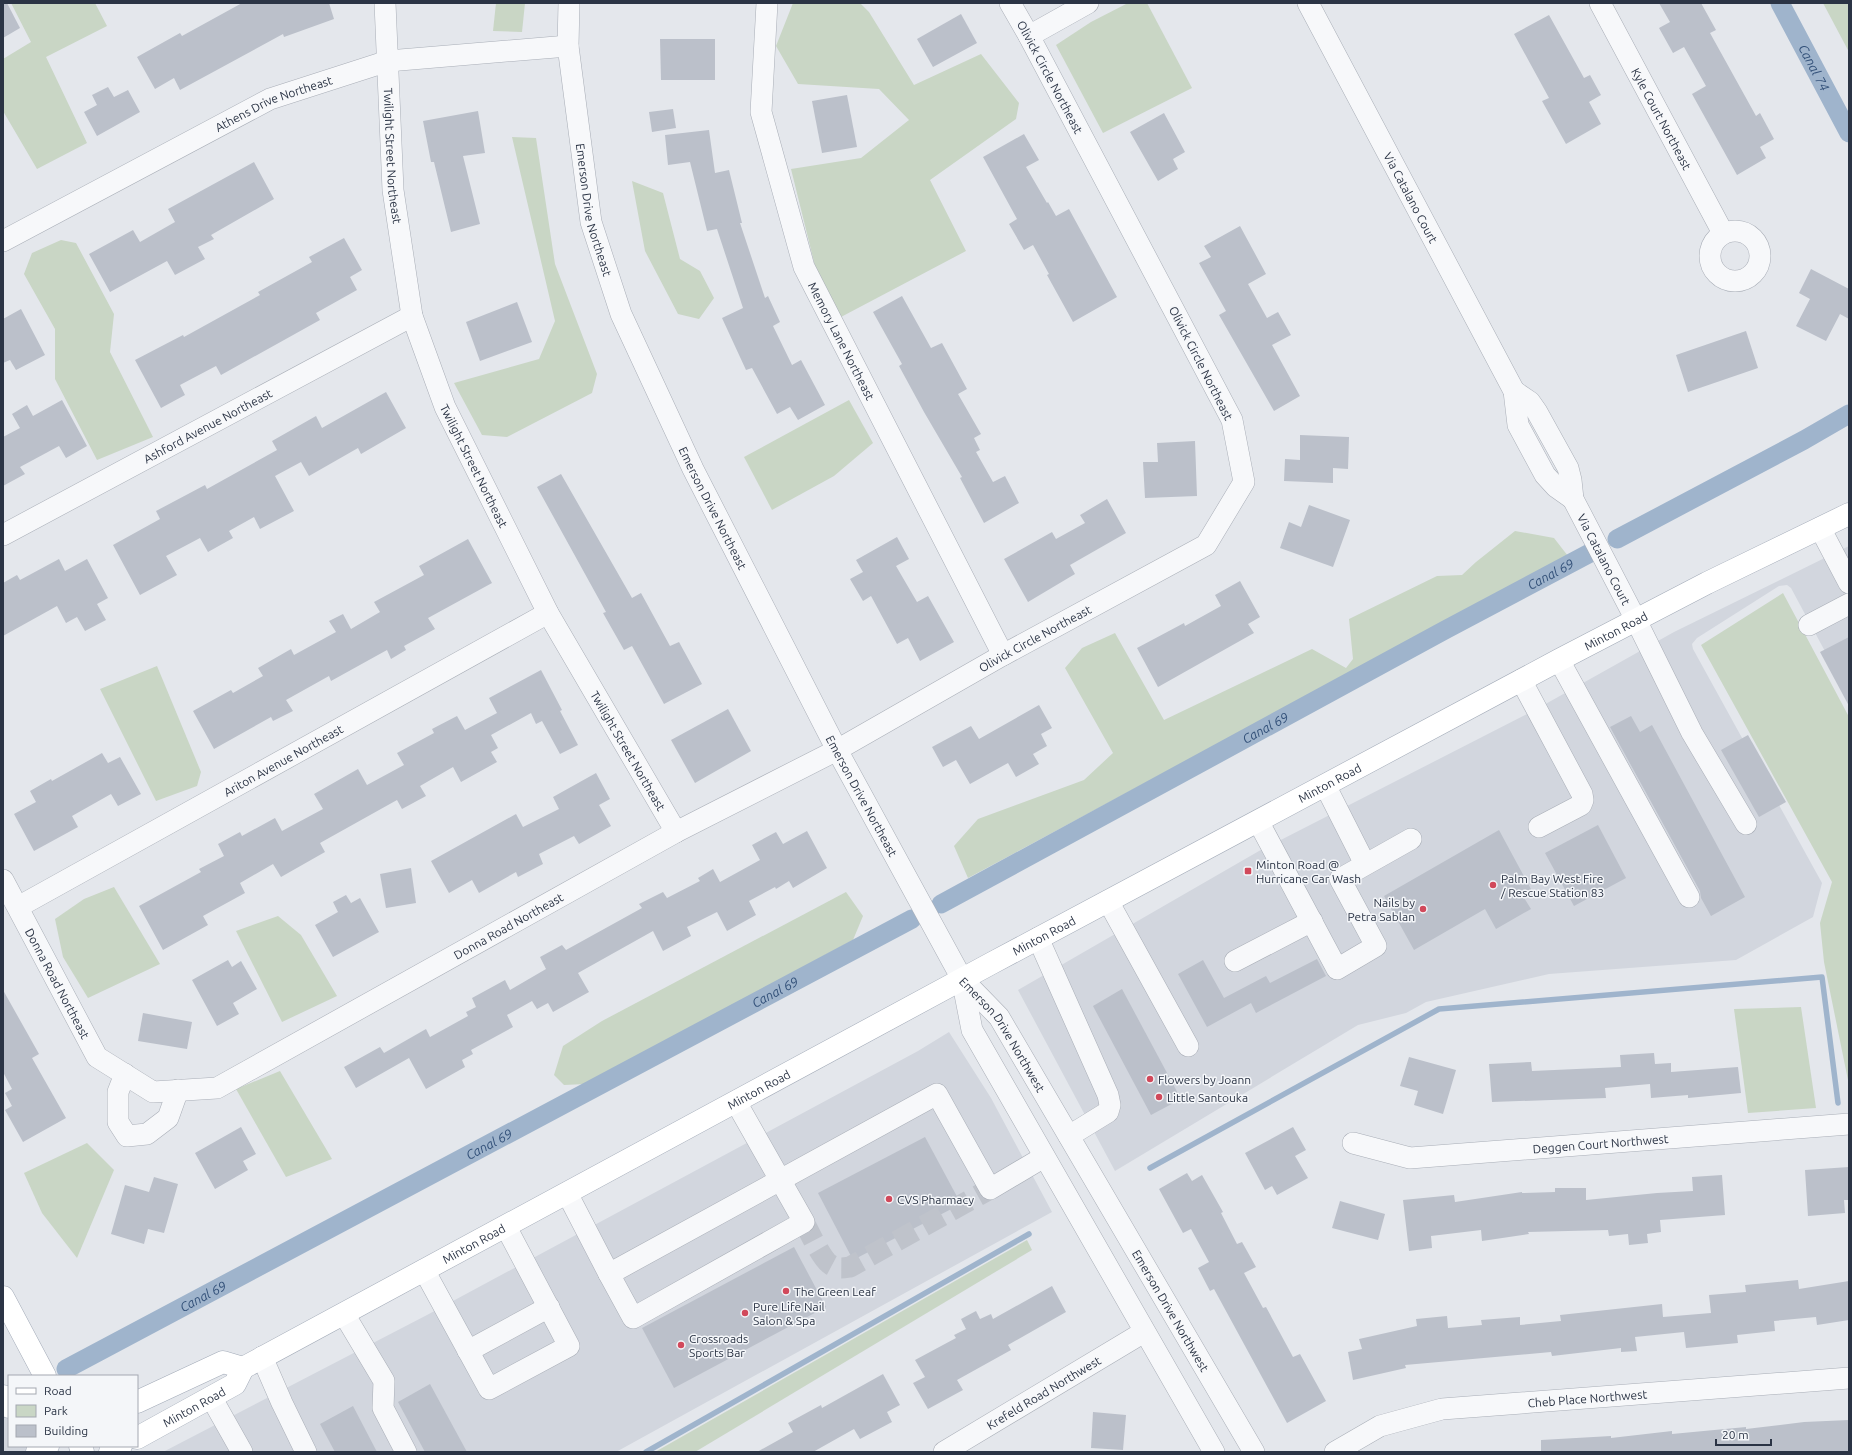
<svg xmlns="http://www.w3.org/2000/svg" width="1852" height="1455" viewBox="0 0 1852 1455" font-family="Ubuntu,sans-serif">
<rect width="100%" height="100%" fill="#e4e7ec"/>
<g fill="#d2d6de">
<path d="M1849 546V696L1791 588 1787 585 1779 586 1697 638 1692 644 1693 649 1822 883 1813 917 1736 960 1549 974 1426 1002 1406 1013 1358 1025 1115 1171 1018 990 1259 851 1533 711 1674 632Z"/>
<path d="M949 1032 991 1098 1052 1212 616 1452H163L427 1315 918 1051Z"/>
<path d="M3 1396 9 1407V1446H30L33 1452H3Z"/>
</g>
<g fill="#c9d6c5">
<path d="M11 3H95L107 26 46 57 87 143 37 169 3 111V59L31 42Z"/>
<path d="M496 3H525L522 32 493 31Z"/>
<path d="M793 3H860L869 12 914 85 981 54 1019 103 1016 119 930 180 966 251 841 317 816 270 791 169 861 158 909 120 879 89 798 84 776 46Z"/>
<path d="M1128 3H1147L1192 88 1103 133 1056 45 1091 22Z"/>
<path d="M1823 3H1849V52Z"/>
<path d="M512 137 536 138 555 264 597 374 592 393 507 437 482 435 454 383 539 359 555 321Z"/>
<path d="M632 181 663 193 680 259 700 271 714 298 699 319 678 314 645 251Z"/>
<path d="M61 240 76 243 114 314 110 352 153 437 97 460 55 379V329L24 274 32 253Z"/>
<path d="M849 400 873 443 834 476 772 510 744 457Z"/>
<path d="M1515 531 1554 538 1568 556 968 878 954 846 978 819 1084 780 1113 753 1065 668 1082 648 1115 633 1164 720 1312 649 1346 668 1353 659 1349 619 1437 576 1462 575 1476 562Z"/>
<path d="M1783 593 1849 717V1085L1824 962 1820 923 1832 882 1701 645Z"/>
<path d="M157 666 201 772 197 786 156 801 100 689Z"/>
<path d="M114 887 160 964 88 998 63 957 55 919 84 899Z"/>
<path d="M846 892 863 916 853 940 586 1084 564 1085 554 1075 563 1046 602 1021Z"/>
<path d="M278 916 301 935 337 996 282 1022 236 931Z"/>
<path d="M1801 1007 1816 1108 1748 1113 1734 1009Z"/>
<path d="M280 1071 332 1159 286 1177 236 1089Z"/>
<path d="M87 1143 114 1170 77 1258 42 1213 24 1173Z"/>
<path d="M1027 1240 1032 1250 695 1452H655Z"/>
</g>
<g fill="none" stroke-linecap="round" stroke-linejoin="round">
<g stroke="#9fb4cc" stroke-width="5.5">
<path d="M1150 1168 1439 1009 1822 977 1838 1103"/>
<path d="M646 1452 1029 1234"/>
</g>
<g stroke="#9fb4cc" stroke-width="19">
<path id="s1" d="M1780 3 1849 133"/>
<path d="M1617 539 1804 440 1849 414"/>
<path id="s2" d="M941 904 1445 630 1590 553"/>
<path id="s3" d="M66 1369 912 919"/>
</g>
</g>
<g fill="#bbc0ca">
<path d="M3 3H7L20 28 3 38Z"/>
<path d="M242 3H329L334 19 284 37 283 34 180 90 174 78 155 89 137 57 180 33 182 36Z"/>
<path d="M1659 3H1701L1716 30 1710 33 1756 116 1760 113 1774 139 1760 147 1766 158 1737 175 1692 94 1706 86 1684 47 1673 53 1659 28 1670 22Z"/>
<path d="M961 14 977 43 933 67 917 39Z"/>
<path d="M1549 15 1584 78 1590 75 1601 95 1589 102 1601 124 1566 144 1542 101 1549 98 1514 34Z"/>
<path d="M660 39H715V80H661Z"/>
<path d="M108 87 114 97 128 90 140 112 97 136 84 112 97 105 92 95Z"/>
<path d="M847 95 857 147 822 153 812 101Z"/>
<path d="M673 109 676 128 652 132 649 112Z"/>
<path d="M478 111 485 153 463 156 480 224 451 232 434 162H431L423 121Z"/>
<path d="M1164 113 1185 152 1173 159 1178 169 1158 181 1130 132Z"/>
<path d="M709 130 715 173 729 170 742 223H740L765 298 768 296 780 322 773 326 792 365 801 360 825 405 798 420 790 407 777 414 752 368 746 370 722 318 743 308 717 229 707 231 690 162 668 165 665 135Z"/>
<path d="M1024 134 1039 160 1026 167 1047 203 1048 202 1056 216 1069 209 1117 297 1073 322 1047 275 1049 274 1033 245 1024 250 1009 224 1017 219 983 157Z"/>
<path d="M254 162 274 199 211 235 214 239 198 247 205 259 175 275 167 261 110 292 89 254 133 230 140 242 175 222 168 209Z"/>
<path d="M1240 226 1266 274 1248 284 1267 318 1278 312 1291 335 1272 345 1300 396 1274 411 1219 315 1226 311 1199 263 1211 257 1204 246Z"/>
<path d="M344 238 362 270 350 277 357 290 316 313 320 320 221 375 216 366 180 385 185 395 161 408 135 360 183 335 184 337 260 295 258 292 312 262 309 257Z"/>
<path d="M1811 269 1849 289V319L1840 314 1826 341 1796 326 1810 299 1799 293Z"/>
<path d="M902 296 931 348 942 343 967 389 958 394 981 434 974 438 980 450 976 452 993 482 1005 476 1019 503 984 523 960 478 962 477 924 412 899 366 902 364 873 312Z"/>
<path d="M517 302 532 342 480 361 466 322Z"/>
<path d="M21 309 45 355 16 370 10 360 3 363V319Z"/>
<path d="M1746 331 1758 368 1688 392 1676 355Z"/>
<path d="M386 392 406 428 361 454 358 448 309 476 301 462 275 476 294 511 260 529 254 517 229 531 233 538 208 552 200 538 166 556 177 575 140 595 113 545 160 519 156 511 205 485 207 489 277 450 272 441 316 416 322 428Z"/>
<path d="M62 400 87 446 66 458 59 446 20 467 25 474 3 486V437L20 428 12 414 27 405 33 416Z"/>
<path d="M1300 435 1349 437 1348 469 1333 468V483L1284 481 1285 459 1300 460Z"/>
<path d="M1195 441 1197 496 1145 498 1143 462H1158L1157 443Z"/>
<path d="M561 474 632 598 641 593 670 646 679 642 702 684 664 704 632 646 624 650 603 613 606 612 537 487Z"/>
<path d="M1107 499 1126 533 1070 565 1075 574 1028 602 1004 559 1052 532 1056 539 1085 523 1080 515Z"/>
<path d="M1309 505 1350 520 1333 567 1280 548 1289 522 1301 527Z"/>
<path d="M897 537 909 559 896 566 917 602 928 596 954 642 920 661 908 638 897 644 871 596 863 601 850 579 863 572 856 560Z"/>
<path d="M468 539 492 583 428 618 435 629 404 646 406 650 391 659 387 650 331 681 329 676 286 700 293 711 273 721 271 717 214 749 193 711 231 690 233 693 263 676 258 668 291 649 294 655 336 632 329 621 343 614 351 629 380 612 374 602 424 575 419 566Z"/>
<path d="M59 559 65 571 87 559 108 598 97 604 106 620 85 631 77 617 66 623 57 606 3 636V583L17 575 20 580Z"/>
<path d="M1240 581 1260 617 1248 624 1254 633 1158 687 1137 648 1184 623 1185 626 1221 606 1215 595Z"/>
<path d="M1849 637V706L1820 652Z"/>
<path d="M541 670 562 710 560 711 578 745 560 754 542 721 536 724 531 713 491 735 498 748 491 752 497 762 461 782 453 767 420 786 426 796 402 809 397 800 320 843 325 852 281 877 273 864 240 883 245 893 203 916 208 925 163 950 139 906 201 872 199 869 224 856 218 844 240 832 242 836 275 818 282 831 323 809 314 794 358 769 367 785 404 765 397 753 434 733 432 729 457 716 465 730 497 713 489 698Z"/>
<path d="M1039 705 1052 728 1041 734 1047 746 1033 754 1039 764 1016 777 1008 763 970 784 956 760 943 767 932 747 971 726 979 739Z"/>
<path d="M728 709 751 751 695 783 671 740Z"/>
<path d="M1631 716 1640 732 1652 725 1745 897 1711 916 1701 898 1700 891 1610 727Z"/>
<path d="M1748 735 1786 802 1759 817 1721 750Z"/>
<path d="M102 753 108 763 120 757 141 794 118 806 111 794 72 816 78 827 34 851 14 814 36 802 30 791 51 779 52 781Z"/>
<path d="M596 773 610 799 599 805 611 826 579 844 574 836 539 854 543 864 518 877 516 872 479 893 472 880 449 893 431 861 516 814 523 827 559 809 553 797Z"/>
<path d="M1598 825 1626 878 1574 906 1545 853Z"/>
<path d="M1499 830 1532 891 1523 896 1531 909 1496 929 1485 909 1414 950 1384 896Z"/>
<path d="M807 831 827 868 793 888 789 881 776 889 775 887 749 901 756 915 727 931 717 912 687 927 691 936 663 951 653 931 578 973 589 992 553 1012 548 1003 537 1009 532 1001 507 1015 513 1027 471 1050 473 1054 462 1060 465 1067 426 1089 409 1058 356 1088 344 1067 380 1047 384 1053 426 1029 430 1037 468 1016 466 1012 476 1007 472 998 505 980 510 990 546 969 540 957 562 945 566 950 642 908 639 904 663 892 667 898 700 881 698 878 713 869 720 882 760 860 752 845 776 832 783 844Z"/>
<path d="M411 868 416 903 386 908 380 874Z"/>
<path d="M346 895 351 903 360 898 379 932 333 957 315 925 338 912 333 902Z"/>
<path d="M1317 959 1326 976 1256 1013 1251 1003 1207 1027 1178 974 1203 960 1224 998 1266 976 1270 983Z"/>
<path d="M228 960 232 967 241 961 257 989 233 1003 239 1014 217 1026 192 980Z"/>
<path d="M1122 989 1181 1099 1151 1115 1093 1006Z"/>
<path d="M3 990 39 1054 32 1058 66 1118 23 1142 5 1110 12 1106 5 1093 12 1089 3 1072Z"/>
<path d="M143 1013 192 1022 187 1049 138 1041Z"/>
<path d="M1654 1053 1655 1064 1671 1063V1072L1738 1067 1741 1093 1688 1098V1095L1651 1098 1650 1084 1605 1088 1606 1098 1492 1102 1489 1064 1531 1062 1532 1071 1621 1067 1620 1055Z"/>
<path d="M1409 1057 1456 1070 1443 1114 1414 1105 1418 1091 1400 1086Z"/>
<path d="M241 1127 256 1154 243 1161 248 1170 215 1189 195 1153Z"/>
<path d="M1293 1127 1306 1150 1295 1156 1308 1178 1277 1195 1272 1186 1265 1190 1245 1153Z"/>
<path d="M925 1137 961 1204 853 1260 818 1193Z"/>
<path d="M1849 1167V1200H1844L1845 1213 1808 1216 1805 1170Z"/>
<path d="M1187 1173 1192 1181 1202 1175 1223 1212 1221 1213 1237 1244 1242 1242 1256 1267 1244 1273 1263 1308 1266 1307 1293 1357 1300 1354 1326 1401 1287 1423 1214 1289 1210 1291 1198 1268 1209 1262 1191 1229 1183 1233 1159 1189Z"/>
<path d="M1722 1175 1725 1215 1660 1220 1661 1232 1647 1234 1648 1243 1629 1245 1628 1234 1609 1236 1608 1230 1528 1232 1529 1234 1482 1241 1481 1230 1431 1236 1432 1248 1409 1251 1403 1200 1454 1195 1455 1202 1522 1192V1193L1555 1192V1188H1586V1200L1657 1193 1693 1191 1692 1177Z"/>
<path d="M154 1177 178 1184 164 1233 148 1229 144 1244 111 1234 125 1185 149 1192Z"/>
<path d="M1340 1201 1385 1214 1378 1240 1332 1228Z"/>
<path d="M794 1247 826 1307 674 1388 642 1328Z"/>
<path d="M1798 1280 1799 1289 1849 1281V1320L1817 1325 1816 1317 1774 1321 1775 1331 1737 1335 1738 1343 1686 1348 1684 1332 1635 1337 1637 1351 1621 1352V1348L1552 1356 1551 1352 1405 1365 1406 1368 1353 1380 1348 1352 1362 1349 1359 1339 1417 1326 1416 1319 1447 1316 1448 1328 1482 1325 1481 1320 1520 1317V1325L1561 1321 1560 1315 1662 1304 1663 1317 1711 1313 1709 1295 1746 1292 1745 1285Z"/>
<path d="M1052 1286 1066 1312 1008 1345 1011 1350 957 1380 963 1390 928 1409 913 1383 925 1377 915 1360 956 1338 954 1335 966 1329 961 1319 976 1311 980 1319 991 1314 993 1319Z"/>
<path d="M883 1374 900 1405 887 1412 892 1422 860 1439 854 1429 813 1452H757L793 1432 788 1423 821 1405 822 1408Z"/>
<path d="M430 1384 467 1452H425L398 1402Z"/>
<path d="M353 1406 377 1452H335L320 1424Z"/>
<path d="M1093 1412 1126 1415 1123 1450 1091 1448Z"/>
<path d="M1849 1420V1452H1541V1440L1611 1436V1438L1672 1431V1434L1746 1427V1429L1804 1422Z"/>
</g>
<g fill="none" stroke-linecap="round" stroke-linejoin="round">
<path stroke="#bfc3cb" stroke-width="21" stroke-dasharray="21 10" stroke-linecap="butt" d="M804 1222C810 1233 822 1260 831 1265 838 1269 843 1268 850 1267L990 1189"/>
<g stroke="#a9aeb7" stroke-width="22">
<g id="minor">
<path id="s4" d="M385 3 393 190 412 316 445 407 548 613 676 832"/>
<path id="s5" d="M569 3 568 46 591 222 621 314 693 469 837 750 962 979 999 1017 1254 1452"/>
<path id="s6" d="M767 3 761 112 804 267 1003 655"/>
<path id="s7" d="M1308 3 1514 391 1518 425 1545 475 1556 487 1573 499"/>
<path id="s8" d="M1600 3 1723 233"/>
<path d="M1029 36 1088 3"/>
<circle cx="1735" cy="256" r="25"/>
<path id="s9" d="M3 241 270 99 388 61 568 46"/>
<path id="s10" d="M1514 391 1530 402 1537 412 1568 468 1571 480 1573 499 1636 620 1692 733 1746 824"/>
<path d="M1820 528 1849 583"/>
<path id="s11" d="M3 535 412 316"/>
<path d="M1809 625 1849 604"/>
<path d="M1559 660 1689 897"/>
<path d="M1521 680 1582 794 1583 800 1581 805 1539 827"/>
<path d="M1325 785 1365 864"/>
<path d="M1258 821 1337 969 1376 946 1340 879 1411 839"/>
<path id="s12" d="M3 880 97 1057 153 1092 217 1088 676 832 837 750 1003 655 1206 545 1244 482 1232 420 1029 36 1010 3"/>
<path d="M1108 901 1188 1046"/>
<path id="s13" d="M18 907 548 613"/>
<path d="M1038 938 1108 1095 1110 1105 1108 1112 1069 1136"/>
<path d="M1235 961 1312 921"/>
<path d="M962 979 972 1030 1214 1452"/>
<path d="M125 1074 118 1092V1122L127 1136 147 1134 168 1118 178 1090"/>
<path id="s14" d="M1353 1143 1410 1158 1849 1124"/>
<path d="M567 1193 609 1274 937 1094 990 1189 1044 1157"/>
<path d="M424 1270 489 1389 569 1346 506 1227"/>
<path d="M609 1274 633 1318 804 1222 736 1102"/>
<path d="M344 1314 384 1381 383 1408 406 1452"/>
<path d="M468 1351 549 1307"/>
<path d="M262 1357 282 1403 306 1452"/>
<path d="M211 1397 242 1452"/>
<path id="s15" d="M944 1452 1144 1332"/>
<path id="s16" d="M1335 1452 1380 1426 1442 1409 1849 1378"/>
</g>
</g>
<g stroke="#a3abb8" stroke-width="23">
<g id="major">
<path d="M3 1297 45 1376"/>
<path d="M3 1396 9 1407"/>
<path d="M137 1402 223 1362 243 1368"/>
<path id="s17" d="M137 1438 235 1384 243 1368 992 963 1559 660 1707 583 1849 514"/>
<path d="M80 1446 83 1452"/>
<path d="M37 1452 48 1446"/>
<path d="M110 1452 121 1446"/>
</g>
</g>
<use href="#minor" stroke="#f7f8fa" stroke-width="21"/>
<use href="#major" stroke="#fff" stroke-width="22"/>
</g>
<g fill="#d1495b" stroke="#f4f6f9" stroke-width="1.5">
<rect x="1244" y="867" width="8" height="8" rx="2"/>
<circle cx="1493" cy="885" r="4"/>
<circle cx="1423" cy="909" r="4"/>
<circle cx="1150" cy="1079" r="4"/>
<circle cx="1159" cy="1097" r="4"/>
<circle cx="889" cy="1199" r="4"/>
<circle cx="786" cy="1291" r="4"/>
<circle cx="745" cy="1313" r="4"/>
<circle cx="681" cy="1345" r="4"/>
</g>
<g text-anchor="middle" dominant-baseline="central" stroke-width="3" stroke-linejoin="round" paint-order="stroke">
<g font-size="12" fill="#2b3445" stroke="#f4f6f9">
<text transform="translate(1050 77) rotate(62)">Olivick Circle Northeast</text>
<text stroke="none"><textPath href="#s9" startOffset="304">Athens Drive Northeast</textPath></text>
<text stroke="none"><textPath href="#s8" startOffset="131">Kyle Court Northeast</textPath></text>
<text stroke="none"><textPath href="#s4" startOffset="153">Twilight Street Northeast</textPath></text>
<text stroke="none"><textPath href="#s7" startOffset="220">Via Catalano Court</textPath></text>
<text stroke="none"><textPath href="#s5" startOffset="209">Emerson Drive Northeast</textPath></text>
<text stroke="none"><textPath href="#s6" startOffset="353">Memory Lane Northeast</textPath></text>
<text transform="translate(1201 363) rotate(63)">Olivick Circle Northeast</text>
<text stroke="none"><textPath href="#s11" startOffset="232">Ashford Avenue Northeast</textPath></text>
<text stroke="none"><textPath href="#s4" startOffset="477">Twilight Street Northeast</textPath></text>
<text stroke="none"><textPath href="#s5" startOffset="532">Emerson Drive Northeast</textPath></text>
<text stroke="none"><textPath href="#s10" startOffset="195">Via Catalano Court</textPath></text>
<text stroke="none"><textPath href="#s17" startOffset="1688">Minton Road</textPath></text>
<text stroke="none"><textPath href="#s12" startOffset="1264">Olivick Circle Northeast</textPath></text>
<text stroke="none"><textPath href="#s4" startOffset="801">Twilight Street Northeast</textPath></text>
<text stroke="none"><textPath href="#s13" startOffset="303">Ariton Avenue Northeast</textPath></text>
<text stroke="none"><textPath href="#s17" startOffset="1364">Minton Road</textPath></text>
<text stroke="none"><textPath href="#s5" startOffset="856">Emerson Drive Northeast</textPath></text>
<text stroke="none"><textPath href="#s12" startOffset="664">Donna Road Northeast</textPath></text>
<text stroke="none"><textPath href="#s17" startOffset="1040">Minton Road</textPath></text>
<text stroke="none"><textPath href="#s12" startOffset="117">Donna Road Northeast</textPath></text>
<text stroke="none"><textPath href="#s5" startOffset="1134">Emerson Drive Northwest</textPath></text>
<text stroke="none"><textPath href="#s17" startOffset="716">Minton Road</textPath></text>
<text stroke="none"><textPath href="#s14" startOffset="250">Deggen Court Northwest</textPath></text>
<text stroke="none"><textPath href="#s17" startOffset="392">Minton Road</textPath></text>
<text stroke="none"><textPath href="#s5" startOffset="1458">Emerson Drive Northwest</textPath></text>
<text stroke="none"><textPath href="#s15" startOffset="116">Krefeld Road Northwest</textPath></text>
<text stroke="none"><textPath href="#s16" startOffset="262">Cheb Place Northwest</textPath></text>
<text stroke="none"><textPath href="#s17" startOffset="65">Minton Road</textPath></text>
</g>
<g font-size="12" fill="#2b3445" stroke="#f4f6f9" text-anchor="start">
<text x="1256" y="864">Minton Road @<tspan x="1256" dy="14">Hurricane Car Wash</tspan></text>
<text x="1501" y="878">Palm Bay West Fire<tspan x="1501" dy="14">/ Rescue Station 83</tspan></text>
<text x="1415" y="902" text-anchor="end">Nails by<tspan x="1415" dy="14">Petra Sablan</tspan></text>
<text x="1158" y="1079">Flowers by Joann</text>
<text x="1167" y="1097">Little Santouka</text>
<text x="897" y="1199">CVS Pharmacy</text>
<text x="794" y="1291">The Green Leaf</text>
<text x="753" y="1306">Pure Life Nail<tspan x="753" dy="14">Salon &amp; Spa</tspan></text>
<text x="689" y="1338">Crossroads<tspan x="689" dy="14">Sports Bar</tspan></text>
</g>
<g font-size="13" font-style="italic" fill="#34527a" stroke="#f4f6f9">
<text stroke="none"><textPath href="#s1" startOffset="73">Canal 74</textPath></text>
<text stroke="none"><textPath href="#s2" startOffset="693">Canal 69</textPath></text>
<text stroke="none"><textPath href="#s2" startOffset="369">Canal 69</textPath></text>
<text stroke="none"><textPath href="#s3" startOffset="803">Canal 69</textPath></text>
<text stroke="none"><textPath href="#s3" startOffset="479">Canal 69</textPath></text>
<text stroke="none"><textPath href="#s3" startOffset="155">Canal 69</textPath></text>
</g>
</g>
<rect width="1852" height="1455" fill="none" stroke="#2b3445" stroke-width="8"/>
<rect x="8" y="1375" width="130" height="72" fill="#f4f6f9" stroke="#a4a8b1"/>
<rect x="16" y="1388" width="20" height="6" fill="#ffffff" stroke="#a4a8b1"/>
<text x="44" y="1395" font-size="12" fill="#2b3445">Road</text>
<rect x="16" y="1405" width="20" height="12" fill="#c9d6c5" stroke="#a4a8b1"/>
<text x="44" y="1415" font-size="12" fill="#2b3445">Park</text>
<rect x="16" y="1425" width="20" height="12" fill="#bbc0ca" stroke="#a4a8b1"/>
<text x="44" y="1435" font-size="12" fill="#2b3445">Building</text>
<path d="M1716 1439v6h55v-6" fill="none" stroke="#2b3445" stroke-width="2"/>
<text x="1722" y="1439" font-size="12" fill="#2b3445" stroke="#f4f6f9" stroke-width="3" paint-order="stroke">20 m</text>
</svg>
